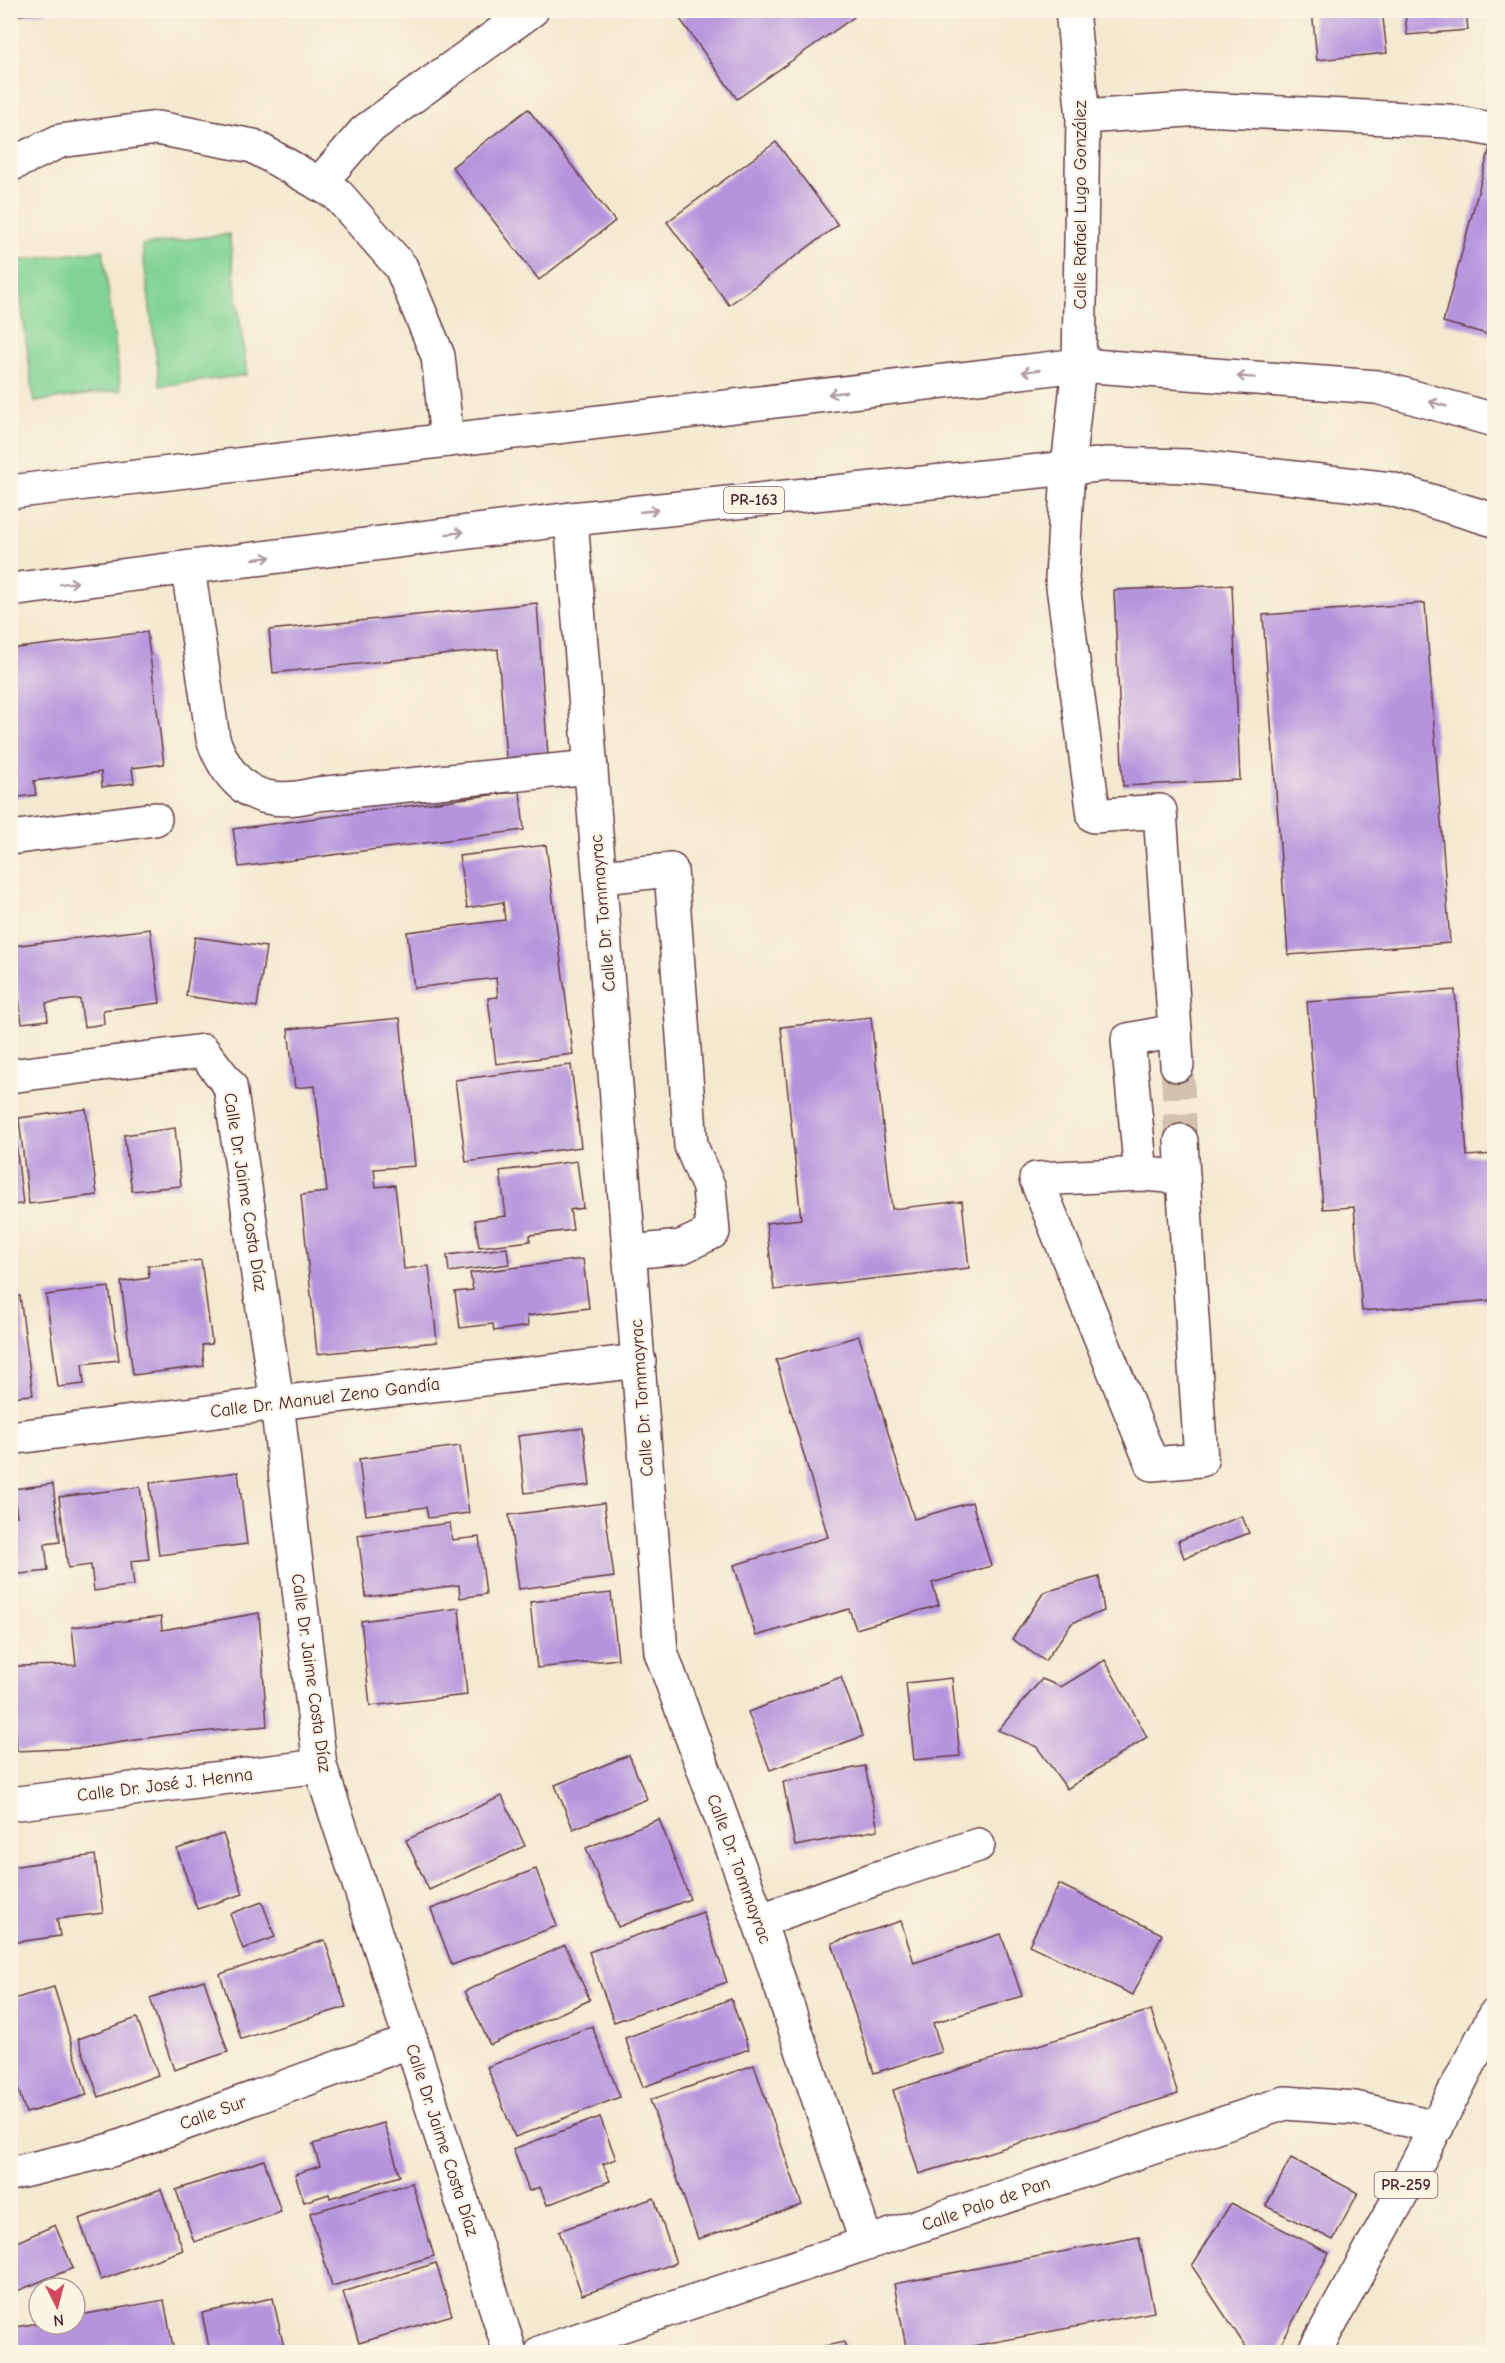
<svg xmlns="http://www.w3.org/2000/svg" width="1505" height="2363" viewBox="0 0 1505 2363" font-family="'Comic Neue',sans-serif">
<rect width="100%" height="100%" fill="#fcf5e5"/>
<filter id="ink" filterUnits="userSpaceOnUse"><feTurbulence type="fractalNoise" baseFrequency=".0167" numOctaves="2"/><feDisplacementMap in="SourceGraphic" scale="12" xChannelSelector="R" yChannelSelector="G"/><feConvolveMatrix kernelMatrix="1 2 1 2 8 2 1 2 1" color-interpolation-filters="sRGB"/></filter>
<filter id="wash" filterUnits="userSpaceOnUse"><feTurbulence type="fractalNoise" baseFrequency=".008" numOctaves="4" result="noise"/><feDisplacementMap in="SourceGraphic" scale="24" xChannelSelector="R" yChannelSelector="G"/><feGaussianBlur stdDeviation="1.35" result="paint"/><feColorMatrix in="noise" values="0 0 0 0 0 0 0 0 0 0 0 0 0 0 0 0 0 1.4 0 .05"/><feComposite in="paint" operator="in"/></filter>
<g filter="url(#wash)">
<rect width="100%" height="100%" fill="#f4e9d0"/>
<g fill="#80d395" stroke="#657960" stroke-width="1.5">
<path d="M229 234 247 375 160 386 142 245Z"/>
<path d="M103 250 121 390 34 402 16 261Z"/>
</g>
<g id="blocks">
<g fill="#b594dd">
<path d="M10 10H47V12L10 16Z"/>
<path d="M693 10H850L854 17 737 99 680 19Z"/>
<path d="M1312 10H1382L1387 53 1317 60Z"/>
<path d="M1405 10H1466L1468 30 1407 35Z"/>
<path d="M528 109 615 221 539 280 452 167Z"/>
<path d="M1492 140 1494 141V336L1443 322Z"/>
<path d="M776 142 838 225 729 305 667 222Z"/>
<path d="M1232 585 1240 780 1123 786 1114 590Z"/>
<path d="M537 603 548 755 506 758 498 649 273 673 269 630Z"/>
<path d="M1425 603 1450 943 1288 955 1263 615Z"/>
<path d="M147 632 164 764 132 768 134 783 102 787 101 772 34 781 36 795 10 798V649Z"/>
<path d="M520 791 524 830 239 867 233 829Z"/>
<path d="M546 845 573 1054 496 1064 488 998 498 997 496 978 414 988 407 932 505 920 503 902 467 908 459 856Z"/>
<path d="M150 929 160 1003 103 1010 104 1024 84 1027 80 999 46 1003 48 1020 22 1023 12 946Z"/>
<path d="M195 937 266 947 257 1007 186 996Z"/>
<path d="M1455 990 1467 1156 1494 1154V1300L1362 1311 1354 1207 1323 1209 1307 1002Z"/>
<path d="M871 1017 892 1209 962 1201 969 1268 774 1290 766 1223 801 1219 781 1027Z"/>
<path d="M400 1018 415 1166 374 1169 376 1187 395 1185 404 1269 429 1266 437 1342 317 1354 301 1195 327 1192 315 1086 295 1088 288 1029Z"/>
<path d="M571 1065 581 1147 466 1162 455 1080Z"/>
<path d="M86 1109 97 1195 29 1204 19 1118Z"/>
<path d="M175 1128 181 1186 132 1191 124 1135Z"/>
<path d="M15 1136 23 1204 10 1205V1137Z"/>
<path d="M577 1161 583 1208 570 1210 573 1230 530 1235V1241L479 1247 475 1220 506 1216 500 1171Z"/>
<path d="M507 1248 509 1264 449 1272 447 1255Z"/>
<path d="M583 1259 589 1308 527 1316 528 1326 494 1331 493 1324 460 1328 455 1292 473 1290 470 1273Z"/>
<path d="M201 1260 212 1344 202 1345 204 1366 133 1375 121 1282 149 1278 148 1266Z"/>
<path d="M109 1287 119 1360 82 1364 84 1384 58 1387 46 1295Z"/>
<path d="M20 1296 33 1395 10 1397V1297Z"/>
<path d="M859 1336 914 1519 972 1502 991 1566 932 1583 939 1605 856 1629 849 1609 756 1636 734 1565 828 1537 776 1360Z"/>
<path d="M583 1428 590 1485 525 1493 518 1436Z"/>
<path d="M460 1446 469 1513 428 1518 426 1507 366 1515 359 1459Z"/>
<path d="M238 1472 247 1544 159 1555 150 1483Z"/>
<path d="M53 1484 60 1542 45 1544 48 1571 10 1575V1517L17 1516 13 1489Z"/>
<path d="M140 1487 149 1559 131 1561 134 1585 94 1591 91 1565 68 1568 59 1497Z"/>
<path d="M604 1503 614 1577 519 1589 509 1515Z"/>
<path d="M1242 1516 1249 1533 1184 1558 1178 1541Z"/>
<path d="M450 1523 452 1540 479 1537 486 1594 460 1598 459 1585 366 1597 358 1535Z"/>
<path d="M1099 1577 1104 1611 1072 1623 1045 1661 1012 1639 1044 1592Z"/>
<path d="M611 1593 618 1659 537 1668 530 1602Z"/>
<path d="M459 1608 467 1695 370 1706 361 1621Z"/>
<path d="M259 1613 267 1726 168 1735 84 1748 17 1751 12 1666 76 1665 72 1627 161 1617 162 1630Z"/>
<path d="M1105 1660 1147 1737 1067 1789 1037 1747 998 1730 1042 1679 1061 1687Z"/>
<path d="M841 1677 863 1736 770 1770 748 1712Z"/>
<path d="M952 1678 960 1756 914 1760 906 1683Z"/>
<path d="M629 1755 647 1799 573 1829 555 1785Z"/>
<path d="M865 1766 878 1830 795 1846 783 1782Z"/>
<path d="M502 1796 525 1846 429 1890 406 1840Z"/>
<path d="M659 1819 690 1899 618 1927 586 1848Z"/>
<path d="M223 1834 243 1894 197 1909 177 1849Z"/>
<path d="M95 1855 103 1913 57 1919 60 1936 10 1943V1867Z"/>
<path d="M536 1869 557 1926 452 1965 431 1909Z"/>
<path d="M1059 1884 1162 1934 1133 1995 1029 1945Z"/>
<path d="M262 1902 275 1937 243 1949 230 1914Z"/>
<path d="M703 1912 727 1982 614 2022 589 1952Z"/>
<path d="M901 1921 914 1963 1001 1934 1022 1996 933 2023 942 2052 874 2073 832 1943Z"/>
<path d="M325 1940 346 2007 241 2039 220 1974Z"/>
<path d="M565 1945 590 2000 490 2045 465 1991Z"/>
<path d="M204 1980 228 2052 174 2070 150 1998Z"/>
<path d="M54 1987 87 2095 26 2113 10 2064V2000Z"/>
<path d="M731 1999 749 2049 643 2087 625 2038Z"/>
<path d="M1151 2010 1178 2094 919 2174 893 2090Z"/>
<path d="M137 2018 158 2075 99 2097 78 2039Z"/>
<path d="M592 2026 620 2097 515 2137 487 2067Z"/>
<path d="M754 2065 802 2205 698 2239 650 2100Z"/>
<path d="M600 2117 616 2159 603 2164 610 2181 547 2205 540 2187 529 2191 513 2149Z"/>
<path d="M384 2123 400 2176 330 2198 329 2194 304 2202 295 2174 320 2166 313 2144Z"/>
<path d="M1291 2158 1358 2193 1333 2240 1266 2206Z"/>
<path d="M264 2160 281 2212 194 2242 176 2190Z"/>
<path d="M412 2183 434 2256 332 2286 310 2213Z"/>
<path d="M161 2189 183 2250 101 2280 79 2219Z"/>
<path d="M654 2198 676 2263 582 2295 559 2231Z"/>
<path d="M1231 2203 1329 2253 1277 2352H1249L1192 2266Z"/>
<path d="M55 2225 73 2268 10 2294V2245Z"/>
<path d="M1139 2237 1154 2312 941 2352H907L894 2284Z"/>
<path d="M436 2263 452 2315 359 2343 343 2292Z"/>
<path d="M273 2298 284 2348 261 2352H210L202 2313Z"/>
<path d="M164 2300 174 2352H10V2328L39 2323 75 2324V2316Z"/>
<path d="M844 2342 847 2352H800V2351Z"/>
</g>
</g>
</g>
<g filter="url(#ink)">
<use href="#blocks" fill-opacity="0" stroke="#643d44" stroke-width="1.5"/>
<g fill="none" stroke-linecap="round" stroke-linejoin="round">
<path stroke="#d2c1af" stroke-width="33" stroke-dasharray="33 16" stroke-linecap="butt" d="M1177 1065 1181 1141"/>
<g stroke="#643d44" stroke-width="36">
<g id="minor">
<path d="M1072 10 1083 117 1079 365 1068 468 1062 579 1094 816 1160 811 1175 1031 1128 1040 1141 1174 1183 1177 1201 1460 1152 1464 1036 1179 1141 1174"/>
<path d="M1083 117 1202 109 1448 121 1494 130"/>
<path d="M10 165 60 141 157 128 253 146 337 194 401 267 438 356 447 440"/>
<path d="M319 184 365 131 532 10"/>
<path d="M571 519 661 1652 759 1921 867 2244"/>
<path d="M188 568 213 739C232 792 263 808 317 794L591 767"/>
<path d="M10 838 155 819"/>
<path d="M600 877 671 870 691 1146 709 1188 713 1232 681 1247 630 1252"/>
<path d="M1175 1031 1177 1065"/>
<path d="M10 1076 203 1051 230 1086 277 1403 320 1766 411 2041 510 2352"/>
<path d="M1181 1141 1183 1177"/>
<path d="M10 1438 277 1403 639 1361"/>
<path d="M10 1804 320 1766"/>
<path d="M759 1921 875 1879 978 1845"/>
<path d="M10 2174 111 2150 411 2041"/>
<path d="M542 2352 1285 2103 1355 2108 1437 2127"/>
</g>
</g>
<g stroke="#643d44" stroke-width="36">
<g id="major">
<path d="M10 492 1079 365 1377 387 1494 420"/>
<path d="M10 590 571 519 1108 464 1189 466 1391 489 1494 520"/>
<path d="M1314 2352 1396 2204 1494 2016"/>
</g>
</g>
<use href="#minor" stroke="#fff" stroke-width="33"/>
<use href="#major" stroke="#fff" stroke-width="33"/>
</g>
<defs><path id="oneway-shaft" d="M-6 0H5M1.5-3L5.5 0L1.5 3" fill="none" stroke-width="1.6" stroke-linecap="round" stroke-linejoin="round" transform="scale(1.5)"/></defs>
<g stroke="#ae9aa0">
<use href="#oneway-shaft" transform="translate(1031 371) rotate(173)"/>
<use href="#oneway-shaft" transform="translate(1246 377) rotate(-176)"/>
<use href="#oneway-shaft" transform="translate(837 393) rotate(173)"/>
<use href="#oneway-shaft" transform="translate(1438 404) rotate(-164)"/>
<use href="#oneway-shaft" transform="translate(649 511) rotate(-6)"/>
<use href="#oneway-shaft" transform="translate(455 533) rotate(-7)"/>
<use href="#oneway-shaft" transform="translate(262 558) rotate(-7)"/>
<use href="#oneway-shaft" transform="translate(69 583) rotate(-7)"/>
</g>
</g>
<g text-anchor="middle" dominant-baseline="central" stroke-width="4.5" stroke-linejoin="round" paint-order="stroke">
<g fill="#fcf5e5" stroke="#7f5f63" stroke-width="1.5">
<rect x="724" y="487" width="60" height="26" rx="4.5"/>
<rect x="1374.5" y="2172" width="63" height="26" rx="4.5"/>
</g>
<g font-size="16" font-weight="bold" fill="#4a1f2b">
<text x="754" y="500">PR-163</text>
<text x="1406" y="2185">PR-259</text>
</g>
<g font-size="18" fill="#4a1f2b" stroke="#fcf5e5">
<text transform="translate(1080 205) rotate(-90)">Calle Rafael Lugo González</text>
<text transform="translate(603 913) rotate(-95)">Calle Dr. Tommayrac</text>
<text transform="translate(245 1192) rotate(81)">Calle Dr. Jaime Costa Díaz</text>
<text transform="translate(325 1398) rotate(-7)">Calle Dr. Manuel Zeno Gandía</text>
<text transform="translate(642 1398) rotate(-94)">Calle Dr. Tommayrac</text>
<text transform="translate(311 1673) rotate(82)">Calle Dr. Jaime Costa Díaz</text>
<text transform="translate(165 1785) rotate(-7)">Calle Dr. José J. Henna</text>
<text transform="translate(739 1869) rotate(70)">Calle Dr. Tommayrac</text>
<text transform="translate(213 2113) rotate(-20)">Calle Sur</text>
<text transform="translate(442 2140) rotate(72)">Calle Dr. Jaime Costa Díaz</text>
<text transform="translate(986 2204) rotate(-19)">Calle Palo de Pan</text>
</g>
</g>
<rect width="1505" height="2363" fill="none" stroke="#fcf5e5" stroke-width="36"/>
<g transform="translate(57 2306) rotate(174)"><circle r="28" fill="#fcf5e5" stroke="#b59f9b" stroke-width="1.5"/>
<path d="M0-4.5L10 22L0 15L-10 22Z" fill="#d1495b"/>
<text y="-9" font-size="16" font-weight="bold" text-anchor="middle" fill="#4a1f2b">N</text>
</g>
</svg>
